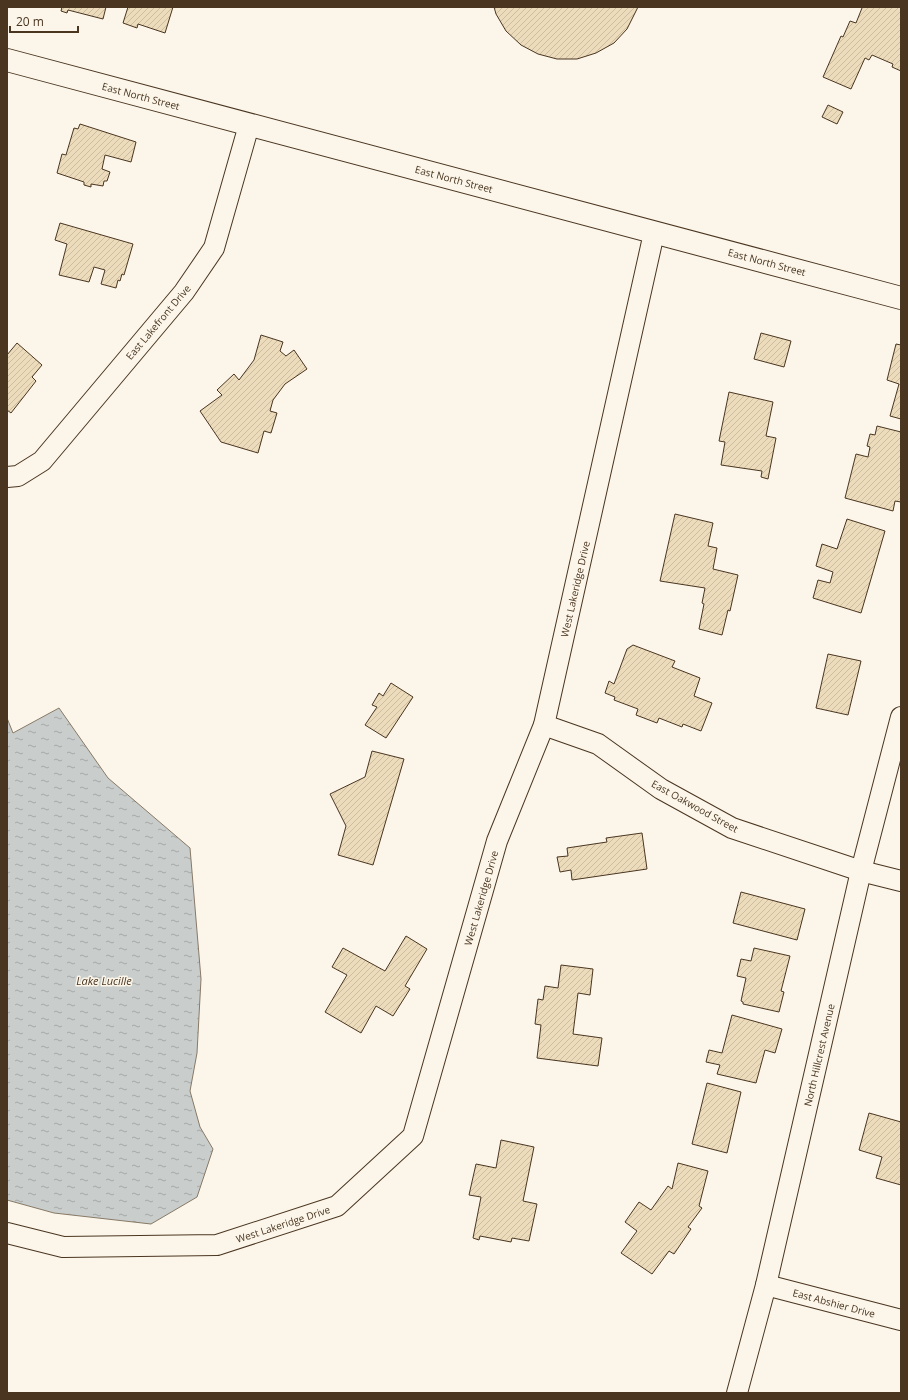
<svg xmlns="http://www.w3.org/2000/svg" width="908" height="1400" viewBox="0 0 908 1400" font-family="'Open Sans',sans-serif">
<defs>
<pattern id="water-ripples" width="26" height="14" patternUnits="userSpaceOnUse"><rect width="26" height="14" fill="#c9cecd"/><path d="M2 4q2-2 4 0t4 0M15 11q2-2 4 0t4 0" fill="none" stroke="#a5a8a6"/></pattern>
<pattern id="building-hatch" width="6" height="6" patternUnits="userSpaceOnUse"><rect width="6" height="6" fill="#ecdcbc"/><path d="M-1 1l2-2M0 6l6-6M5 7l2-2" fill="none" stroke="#ccbda1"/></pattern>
</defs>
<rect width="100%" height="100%" fill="#fbf6e9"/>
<path fill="url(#water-ripples)" stroke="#887966" d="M59 708 108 778 190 848 201 979 197 1053 190 1091 200 1127 213 1149 197 1197 151 1224 54 1213 7 1200V718L13 733Z"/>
<g fill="url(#building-hatch)" stroke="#4a3520">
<path d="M62 7H106L103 19 68 10 67 13 61 11Z"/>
<path d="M128 7H173L165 33 138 24 137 28 123 23Z"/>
<path d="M494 7H638L627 29 614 43 596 53 577 59H557L538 54 521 45 506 31 496 14Z"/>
<path d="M861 7H901V71L892 67 893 64 872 55 869 60 865 58 851 89 823 77 841 36 843 37 850 21 856 23 862 8Z"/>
<path d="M828 105 843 112 837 124 822 117Z"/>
<path d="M80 124 136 142 131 162 105 155 102 169 110 172 107 181H104L103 186 91 184V187L84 185V182L57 173 62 154 66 155 74 128 78 129Z"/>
<path d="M60 223 133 244 124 275 122 274 120 281 118 280 116 288 101 284 105 270 94 267 89 282 59 275 67 244 55 240Z"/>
<path d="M761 333 791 341 784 367 754 359Z"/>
<path d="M261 335 283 342 280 351 286 356 294 350 307 369 285 384 273 400 270 411 277 413 271 433 264 431 258 453 221 442 200 411 222 395 217 390 234 374 239 380 254 360Z"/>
<path d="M17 343 42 365 32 377 36 381 11 413 7 410V355Z"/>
<path d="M896 344 901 345V419L890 416 899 384 887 380Z"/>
<path d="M729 392 773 402 766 436 776 438 768 479 761 477 762 471 721 465 725 442 719 441Z"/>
<path d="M877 426 901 432V502L895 501 893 511 845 498 856 454 868 457 870 447 867 446 870 434 875 435Z"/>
<path d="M675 514 713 523 708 546 717 548 713 569 738 575 730 611 728 610 722 635 699 629 704 604 702 603 705 588 660 581Z"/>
<path d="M847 519 885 531 861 613 813 598 818 580 830 583 833 572 816 566 822 544 837 549Z"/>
<path d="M633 645 675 661 672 667 700 678 694 696 712 703 701 731 683 724 682 727 659 718 657 723 636 715 638 709 614 700 615 697 605 693 609 681 614 684 627 649Z"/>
<path d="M828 654 861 661 848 715 816 708Z"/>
<path d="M391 683 413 697 386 738 365 725 377 707 372 705 379 693 383 696Z"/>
<path d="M372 751 404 759 373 865 338 855 346 826 330 794 365 777Z"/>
<path d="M642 833 647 869 572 880 571 870 560 872 557 857 568 856 567 848 607 842 606 838Z"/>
<path d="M741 892 805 909 797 940 733 923Z"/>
<path d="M406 936 427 949 405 986 410 989 393 1016 376 1006 361 1033 325 1012 347 975 332 967 343 948 385 971Z"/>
<path d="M754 948 790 956 781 991 784 992 779 1012 743 1004V1002L741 1001 746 978 737 976 741 959 751 961Z"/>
<path d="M561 965 593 969 590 995 578 993 573 1034 602 1038 598 1066 537 1058 541 1025 535 1024 538 999 543 1000 545 986 558 988Z"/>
<path d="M732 1015 782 1029 775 1053 765 1050 756 1083 717 1074 720 1065 706 1062 709 1050 722 1053Z"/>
<path d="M707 1083 741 1092 727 1153 692 1144Z"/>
<path d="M869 1113 901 1122V1185L876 1178 882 1157 859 1150Z"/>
<path d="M501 1140 534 1147 523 1201 537 1204 529 1241 512 1238 511 1242 480 1236 479 1240 473 1238 481 1197 469 1195 476 1164 496 1168Z"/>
<path d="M678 1163 708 1171 699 1206 702 1208 688 1227 691 1229 674 1254 669 1251 652 1274 621 1253 637 1231 625 1222 639 1202 651 1210 668 1186 672 1189Z"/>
</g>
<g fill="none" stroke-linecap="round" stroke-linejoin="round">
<g stroke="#4a3520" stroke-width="22">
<g id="street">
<path d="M7 477 18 476 42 461 184 292 214 248 249 125"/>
<path d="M544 725 598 744 661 789 732 828 861 871 901 881"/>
<path d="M7 1233 63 1247 217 1245 337 1206 413 1136 497 841 544 725 654 233"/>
<path d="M766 1285 901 1320"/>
<path d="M737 1393 766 1285 861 871 901 717"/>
</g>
</g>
<g stroke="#4a3520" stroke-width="24">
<path id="secondary" d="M7 60 901 298"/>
</g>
<use href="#street" stroke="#fbf6e9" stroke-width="20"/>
<use href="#secondary" stroke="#fbf6e9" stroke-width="22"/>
</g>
<g text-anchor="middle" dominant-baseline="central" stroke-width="3" stroke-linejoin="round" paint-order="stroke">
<g font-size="10" fill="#4a3520" stroke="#fbf6e9">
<text transform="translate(141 96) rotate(15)">East North Street</text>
<text transform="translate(454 179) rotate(15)">East North Street</text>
<text transform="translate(767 262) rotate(15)">East North Street</text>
<text transform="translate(158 322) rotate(-50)">East Lakefront Drive</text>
<text transform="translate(575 589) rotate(-77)">West Lakeridge Drive</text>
<text transform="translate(695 806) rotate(29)">East Oakwood Street</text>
<text transform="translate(481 898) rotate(-74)">West Lakeridge Drive</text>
<text transform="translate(819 1055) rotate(-77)">North Hillcrest Avenue</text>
<text transform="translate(283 1224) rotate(-18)">West Lakeridge Drive</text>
<text transform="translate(834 1303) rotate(15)">East Abshier Drive</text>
</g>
<g font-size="11" font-style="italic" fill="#4a3520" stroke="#fbf6e9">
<text x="104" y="980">Lake Lucille</text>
</g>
</g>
<rect width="908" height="1400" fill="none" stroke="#4a3520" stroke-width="16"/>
<path d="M10 26v6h68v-6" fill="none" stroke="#4a3520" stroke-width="2"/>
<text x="16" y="26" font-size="12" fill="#4a3520" stroke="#fbf6e9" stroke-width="3" paint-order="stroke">20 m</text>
</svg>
